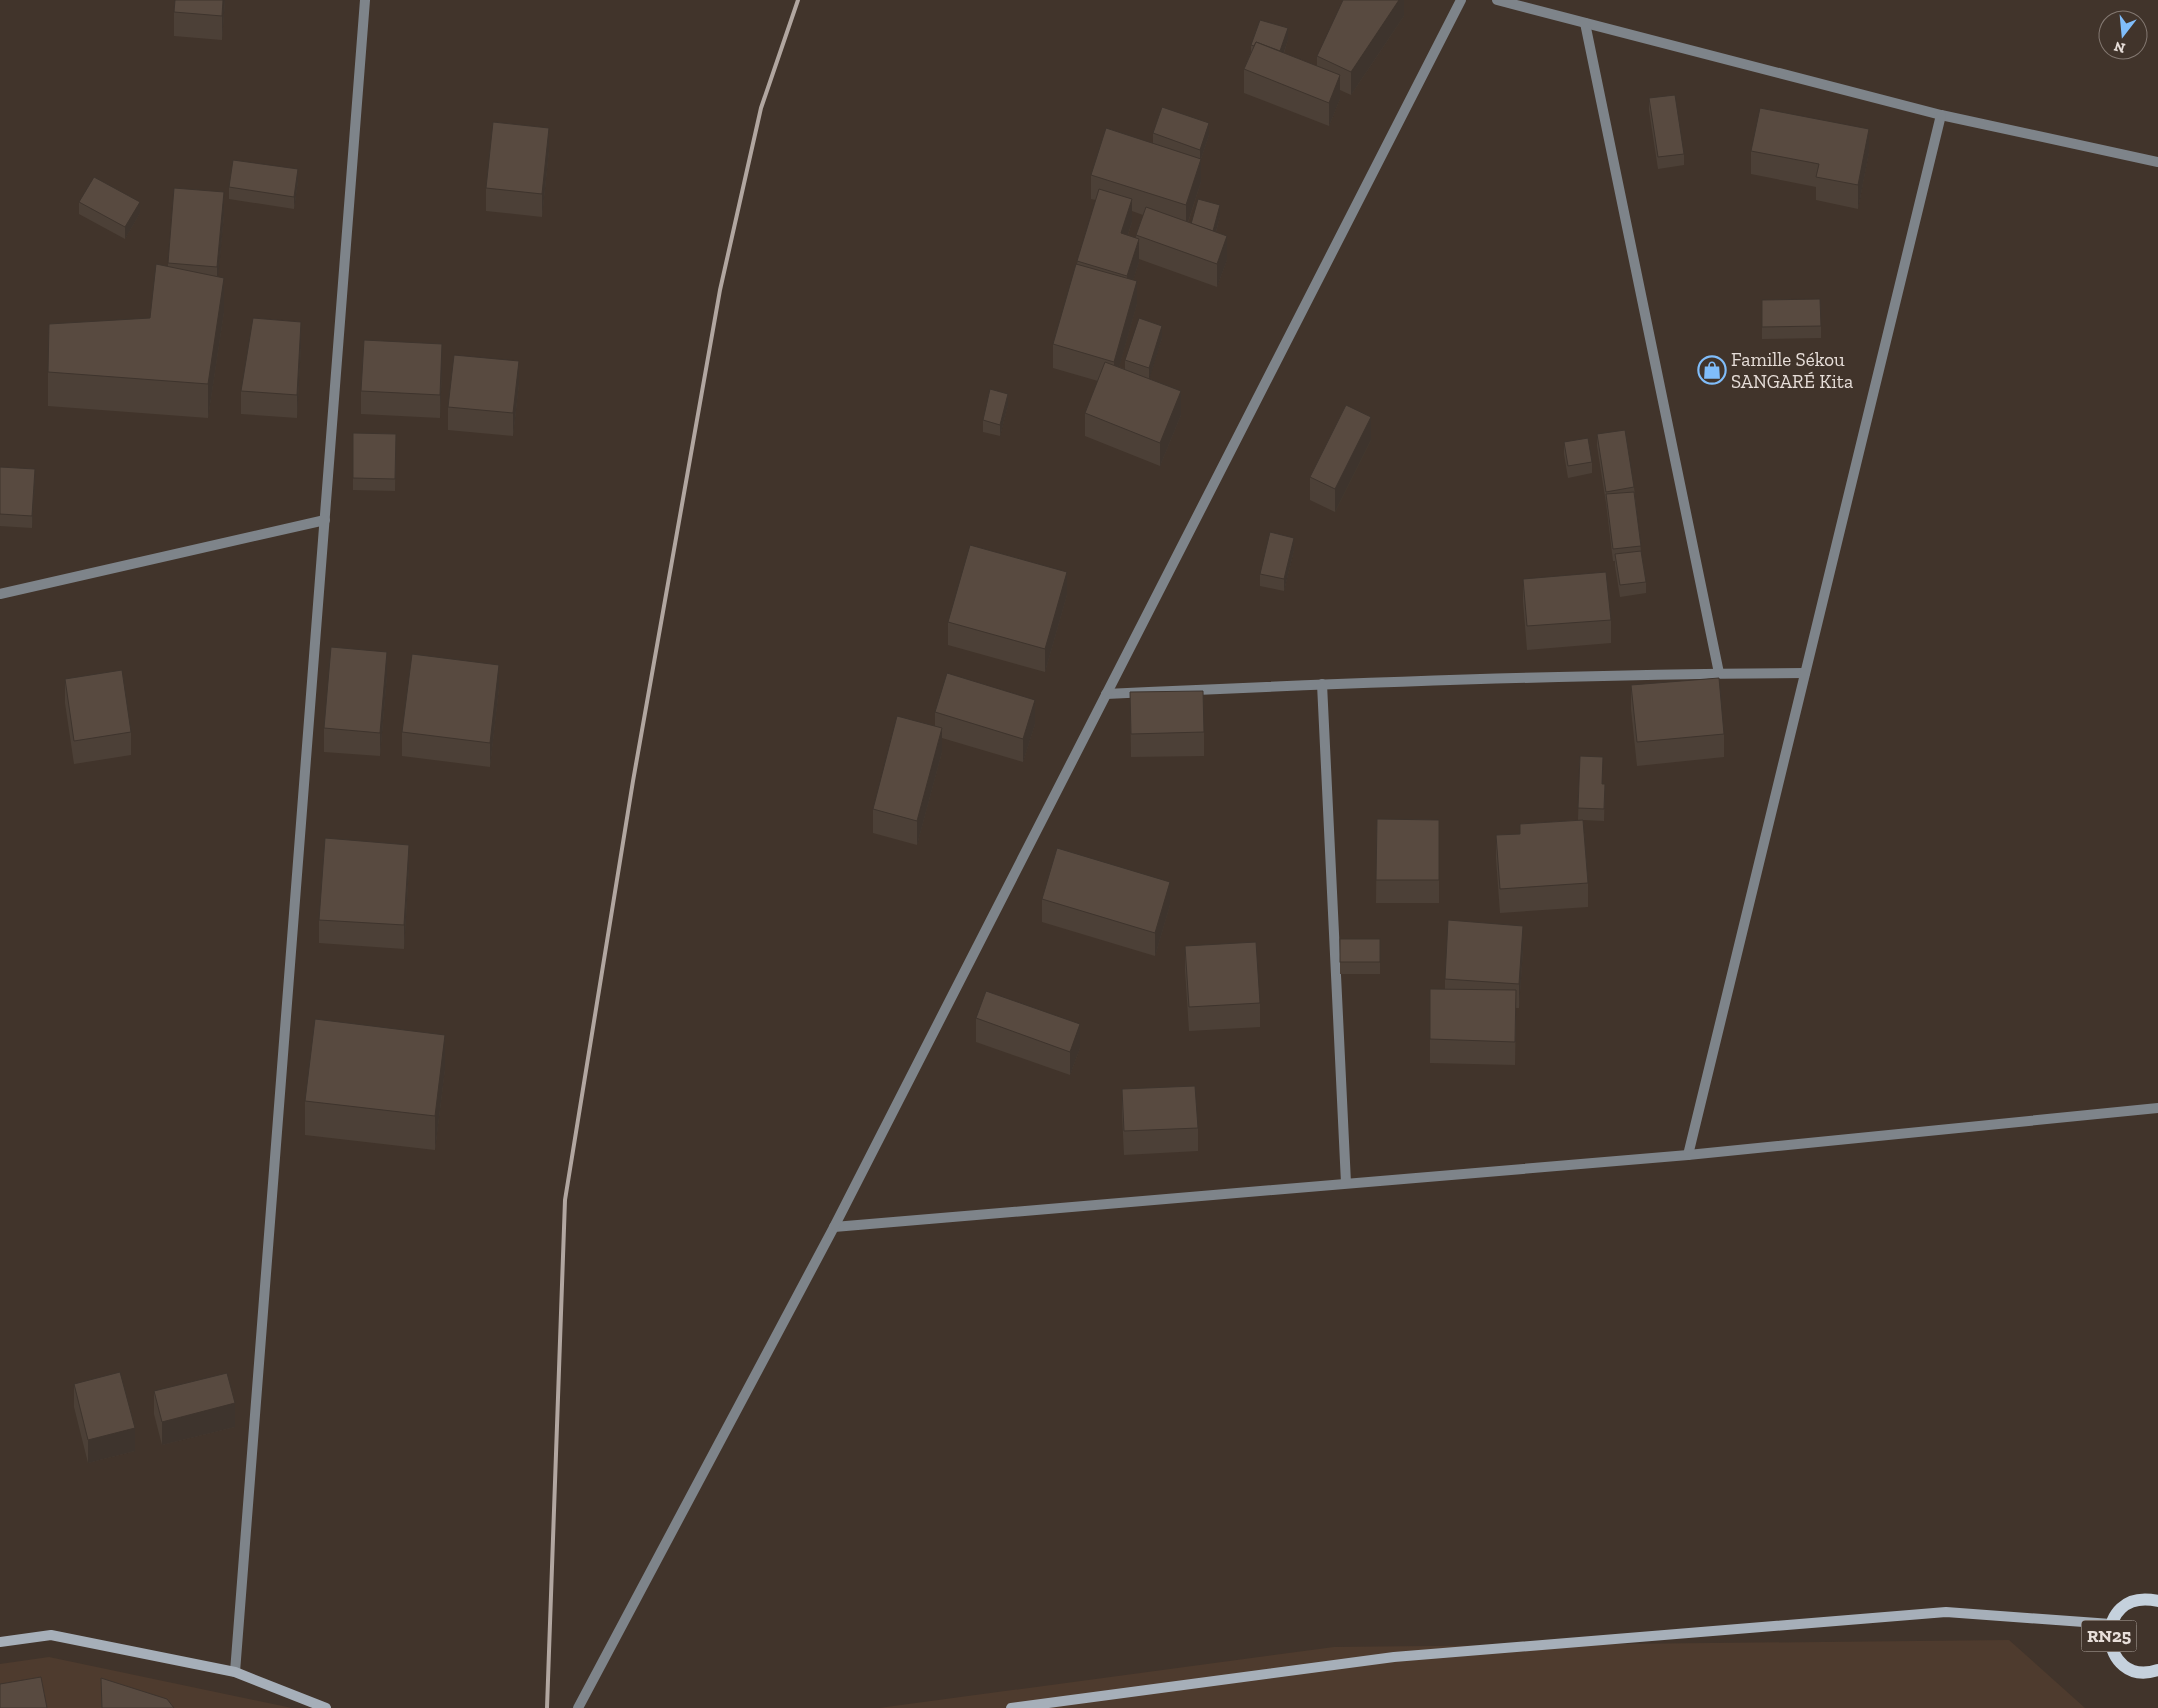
<svg xmlns="http://www.w3.org/2000/svg" width="2158" height="1708" viewBox="0 0 2158 1708" font-family="'Zilla Slab',serif">
<rect width="100%" height="100%" fill="#41342b"/>
<g fill="#4e3b2e">
<path d="M2009 1640 2085 1708H879L1334 1647Z"/>
<path d="M49 1657 292 1708H0V1664Z"/>
</g>
<g fill="none" stroke-linecap="round" stroke-linejoin="round">
<g stroke="#7e848a" stroke-width="10">
<path d="M1497 0 1941 115 2158 162"/>
<path d="M1585 23 1719 673"/>
<path d="M0 594 325 520"/>
<path d="M1322 684 1346 1183"/>
<path d="M1106 694C1339 683 1572 674 1805 673"/>
<path d="M1688 1155 1941 115"/>
<path d="M834 1227 1688 1155 2158 1108"/>
<path d="M235 1672 365 0"/>
<path d="M578 1708 834 1227 1461 0"/>
</g>
<g stroke="#a6afb9" stroke-width="10">
<path d="M0 1642 51 1635 235 1672 326 1708"/>
<path d="M1011 1708 1394 1657 1946 1612 2111 1624"/>
</g>
<path stroke="#c5d1dd" stroke-width="12" d="M2158 1601C2090 1586 2099 1690 2158 1670"/>
<path stroke="#b1a6a0" stroke-width="4" d="M547 1708 565 1200 633 781 720 290 761 108 798 0"/>
</g>
<g fill="#4c4037" fill-rule="evenodd">
<path d="M225 0 222 40 174 36V12Z"/>
<path d="M1404 0V16L1351 95 1340 90V99L1329 126 1244 93V69L1251 52V45L1288 40 1284 53 1317 66V56Z"/>
<path d="M1649 98 1684 154V165L1658 169 1649 110Z"/>
<path d="M1153 133 1209 135 1201 159V182L1188 223 1191 224 1220 217 1216 232 1227 260 1217 287 1139 259V262L1133 280 1137 304 1119 367 1125 369V360L1162 338 1149 379 1181 415 1160 466 1085 436V413L1098 381 1053 368V344L1096 200 1091 199V175L1153 143ZM1132 211 1143 215 1136 235V238L1128 235 1132 222Z"/>
<path d="M549 151 542 217 486 211V188Z"/>
<path d="M1751 151 1869 152 1858 209 1816 200V187L1751 174Z"/>
<path d="M298 181 294 209 229 199V187Z"/>
<path d="M79 202 140 213 125 239 79 214Z"/>
<path d="M224 215 218 276 224 312 208 418 48 406V372L150 318 168 266V263Z"/>
<path d="M1762 300 1821 326V338L1762 339Z"/>
<path d="M301 345 297 418 241 414V391Z"/>
<path d="M442 368 440 418 361 414V391Z"/>
<path d="M519 384 513 436 448 430V407Z"/>
<path d="M1008 405 1000 436 983 432V420Z"/>
<path d="M353 433 396 434 395 491 353 490Z"/>
<path d="M1597 434 1634 487 1641 551 1646 582V593L1620 597 1615 566V561H1613L1606 503 1597 446Z"/>
<path d="M1371 440 1335 512 1310 500V477Z"/>
<path d="M1564 442 1592 462V473L1568 478 1564 454Z"/>
<path d="M0 467 35 481 32 528 0 526Z"/>
<path d="M1294 550 1284 591 1260 586V574Z"/>
<path d="M1523 579 1611 620V643L1527 650 1523 602Z"/>
<path d="M1067 595 1045 672 948 645V622Z"/>
<path d="M387 675 380 756 324 752V728Z"/>
<path d="M65 679 131 732V755L74 764 65 703Z"/>
<path d="M1631 685 1724 734V757L1637 766 1631 709Z"/>
<path d="M499 688 490 767 402 756V732Z"/>
<path d="M1130 692 1204 732V756L1131 757Z"/>
<path d="M935 712 1035 724 1023 762 942 738V752L917 845 873 833V809L935 726Z"/>
<path d="M1580 756 1602 784H1605L1604 821 1583 820 1588 883V907L1500 913 1496 859V835L1520 834V824L1578 820Z"/>
<path d="M1377 819 1439 820V903H1376Z"/>
<path d="M409 868 404 949 319 943V920Z"/>
<path d="M1042 899 1170 905 1155 956 1042 922Z"/>
<rect x="1340" y="939" width="40" height="35"/>
<path d="M1185 946 1260 1003V1027L1189 1031 1185 970Z"/>
<path d="M1523 949 1519 1008H1516L1515 1065 1430 1063V989H1445V979Z"/>
<path d="M976 1018 1080 1048 1070 1075 976 1042Z"/>
<path d="M445 1069 435 1150 305 1135V1101Z"/>
<path d="M1122 1089 1198 1128V1151L1124 1155 1122 1113Z"/>
<path d="M74 1384 135 1451 88 1463 74 1407Z"/>
<path d="M154 1391 235 1427 162 1445 154 1414Z"/>
<path d="M101 1678 174 1708H101Z"/>
</g>
<g fill="#3e342d">
<path d="M223 0H225L222 40V16Z"/>
<path d="M1399 0H1404V16L1351 95V72Z"/>
<path d="M1288 28V40L1279 66V54Z"/>
<path d="M1340 75V99L1329 126V103Z"/>
<path d="M1209 123V135L1200 162V150Z"/>
<path d="M549 128V151L542 217V194Z"/>
<path d="M1869 129V152L1858 209V185Z"/>
<path d="M1201 159V182L1186 228V205Z"/>
<path d="M298 169V181L294 209V197Z"/>
<path d="M224 192V215L217 290V267Z"/>
<path d="M1132 199V222L1121 256V233Z"/>
<path d="M140 202V213L125 239V227Z"/>
<path d="M1220 205V217L1213 242V231Z"/>
<path d="M1227 236V260L1217 287V264Z"/>
<path d="M1139 239V262L1127 299V276Z"/>
<path d="M224 278V312L208 418V384Z"/>
<path d="M1137 281V304L1114 385V362Z"/>
<path d="M301 322V345L297 418V395Z"/>
<path d="M1162 326V338L1149 380V368Z"/>
<path d="M442 344V368L440 418V395Z"/>
<path d="M519 361V384L513 436V413Z"/>
<path d="M1181 391V415L1160 466V443Z"/>
<path d="M1008 394V405L1000 436V425Z"/>
<path d="M1371 417V440L1335 512V489Z"/>
<path d="M35 469V481L32 528V516Z"/>
<path d="M1294 538V550L1284 591V579Z"/>
<path d="M1067 572V595L1045 672V649Z"/>
<path d="M387 652V675L380 756V733Z"/>
<path d="M499 665V688L490 767V743Z"/>
<path d="M1035 700V724L1023 762V739Z"/>
<path d="M942 728V752L917 845V821Z"/>
<path d="M409 845V868L404 949V925Z"/>
<path d="M1170 882V905L1155 956V933Z"/>
<path d="M1523 926V949L1519 1008V984Z"/>
<path d="M1080 1024V1048L1070 1075V1052Z"/>
<path d="M445 1035V1069L435 1150V1116Z"/>
<path d="M235 1403V1427L162 1445V1422Z"/>
<path d="M135 1428V1451L88 1463V1440Z"/>
</g>
<g fill="#584a40" stroke="#3e342d">
<path d="M175 0H223L222 16 174 12Z"/>
<path d="M1343 0H1399L1351 72 1317 56Z"/>
<path d="M1260 20 1288 28 1280 51 1256 42 1254 46 1251 45Z"/>
<path d="M1256 42 1340 75 1329 103 1244 69Z"/>
<path d="M1675 95 1684 154 1658 157 1649 98Z"/>
<path d="M1162 107 1209 123 1200 150 1153 133Z"/>
<path d="M1760 108 1869 129 1858 185 1816 177 1819 164 1751 151Z"/>
<path d="M493 122 549 128 542 194 486 188Z"/>
<path d="M1106 128 1201 159 1186 205 1091 175Z"/>
<path d="M233 160 298 169 294 197 229 187Z"/>
<path d="M94 177 140 202 125 227 79 202Z"/>
<path d="M174 188 224 192 217 267 168 263Z"/>
<path d="M1099 189 1132 199 1121 233 1139 239 1127 276 1077 261Z"/>
<path d="M1198 199 1220 205 1213 231 1191 224Z"/>
<path d="M1146 207 1227 236 1217 264 1136 235Z"/>
<path d="M156 264 224 278 208 384 48 372 49 324 150 318Z"/>
<path d="M1076 264 1137 281 1114 362 1053 344Z"/>
<path d="M1820 299 1821 326 1762 327V300Z"/>
<path d="M253 318 301 322 297 395 241 391Z"/>
<path d="M1139 318 1162 326 1149 368 1125 360Z"/>
<path d="M364 340 442 344 440 395 361 391Z"/>
<path d="M454 355 519 361 513 413 448 407Z"/>
<path d="M1105 362 1181 391 1160 443 1085 413Z"/>
<path d="M990 389 1008 394 1000 425 983 420Z"/>
<path d="M1346 405 1371 417 1335 489 1310 477Z"/>
<path d="M1625 430 1634 487 1606 492 1597 434Z"/>
<path d="M353 433 396 434 395 479 353 478Z"/>
<path d="M1588 438 1592 462 1568 466 1564 442Z"/>
<path d="M0 467 35 469 32 516 0 514Z"/>
<path d="M1634 492 1641 546 1613 549 1606 494Z"/>
<path d="M1270 532 1294 538 1284 579 1260 574Z"/>
<path d="M970 545 1067 572 1045 649 948 622Z"/>
<path d="M1641 551 1646 582 1620 585 1615 554Z"/>
<path d="M1606 572 1611 620 1527 626 1523 579Z"/>
<path d="M331 647 387 652 380 733 324 728Z"/>
<path d="M412 654 499 665 490 743 402 732Z"/>
<path d="M122 670 131 732 74 741 65 679Z"/>
<path d="M947 673 1035 700 1023 739 935 712Z"/>
<path d="M1719 678 1724 734 1637 742 1631 685Z"/>
<path d="M1203 691 1204 732 1131 734 1130 692Z"/>
<path d="M897 716 942 728 917 821 873 809Z"/>
<path d="M1580 756 1603 757 1602 784H1605L1604 809 1578 808Z"/>
<path d="M1377 819 1439 820V880H1376Z"/>
<path d="M1583 820 1588 883 1500 889 1496 835 1520 834V824Z"/>
<path d="M325 838 409 845 404 925 319 920Z"/>
<path d="M1057 848 1170 882 1155 933 1042 899Z"/>
<path d="M1448 920 1523 926 1519 984 1445 979Z"/>
<rect x="1340" y="939" width="40" height="23"/>
<path d="M1256 942 1260 1003 1189 1007 1185 946Z"/>
<path d="M1430 989 1516 990 1515 1042 1430 1039Z"/>
<path d="M986 991 1080 1024 1070 1052 976 1018Z"/>
<path d="M315 1019 445 1035 435 1116 305 1101Z"/>
<path d="M1195 1086 1198 1128 1124 1131 1122 1089Z"/>
<path d="M120 1372 135 1428 88 1440 74 1384Z"/>
<path d="M227 1373 235 1403 162 1422 154 1391Z"/>
<path d="M41 1677 47 1708H0V1684Z"/>
<path d="M101 1678 167 1699 174 1708H102Z"/>
</g>
<defs>
<g id="shop-ring" transform="scale(1.4375)"><circle r="9.5" fill="#41342b" stroke="#80bdfa" stroke-width="1.5"/><path d="M-5-2.5h2.3a2.7 3.5 0 0 1 5.4 0H5L5.5 6h-11ZM-1.5-2.5h3a1.5 2.3 0 0 0-3 0Z" fill="#80bdfa"/></g>
</defs>
<g fill-rule="evenodd">
<use href="#shop-ring" x="1712" y="370"/>
</g>
<g text-anchor="middle" dominant-baseline="central" stroke-width="4" stroke-linejoin="round" paint-order="stroke">
<rect fill="#41342b" stroke="#b5aba5" stroke-width="1" x="2081.5" y="1620.5" width="55" height="31" rx="4"/>
<g font-size="18" font-weight="bold" fill="#e7ded9">
<text x="2109" y="1636">RN25</text>
</g>
<g font-size="19" fill="#e7ded9" stroke="#41342b" text-anchor="start">
<text x="1731" y="359">Famille Sékou<tspan x="1731" dy="22">SANGARÉ Kita</tspan></text>
</g>
</g>
<g transform="translate(2123 35) rotate(196)"><circle r="24" fill="#41342b" stroke="#837871"/>
<path d="M0-4L9 19L0 12L-9 19Z" fill="#80bdfa"/>
<text y="-8" font-size="14" font-weight="bold" text-anchor="middle" fill="#e7ded9">N</text>
</g>
</svg>
